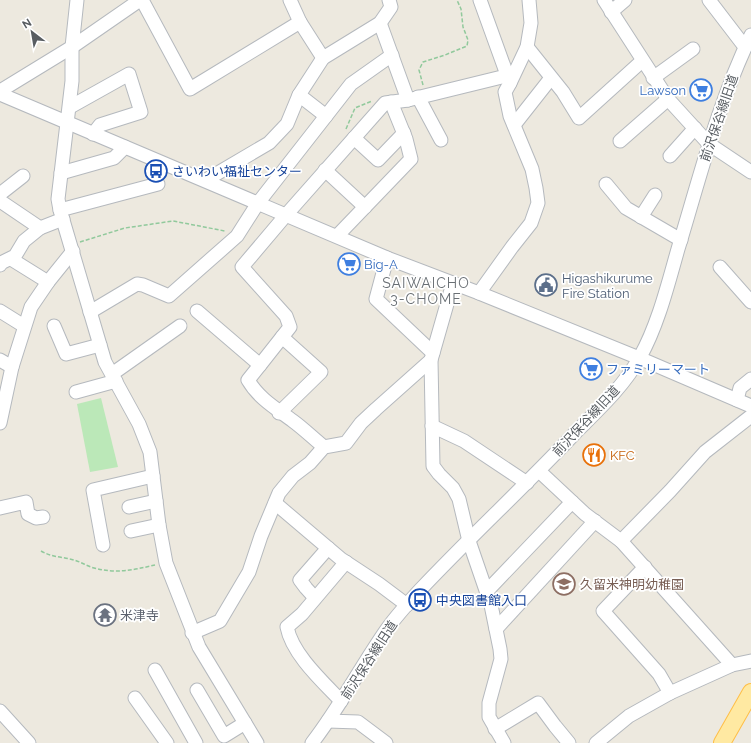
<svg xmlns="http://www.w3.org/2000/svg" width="751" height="743" viewBox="0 0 751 743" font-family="Raleway,'Noto Sans JP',sans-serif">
<rect width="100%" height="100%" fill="#ede9df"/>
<path fill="#bbe8b8" d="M101 398 118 467 90 472 77 404Z"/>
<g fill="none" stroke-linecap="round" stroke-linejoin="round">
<g stroke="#b5b9be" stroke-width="15">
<g id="minor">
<path d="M77 0 72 47V81L58 199 60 210 105 362 139 424 150 452 159 525 166 563 199 647 257 743"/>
<path d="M142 0 190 89 300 22"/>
<path d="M290 0 300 22 323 58"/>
<path d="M604 0 668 99 709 144 751 172"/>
<path d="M709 0 745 47"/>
<path d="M611 12 625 0"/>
<path d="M380 23 408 100 506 76"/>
<path d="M527 47 563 92 579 118 642 61"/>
<path d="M653 78 693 49"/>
<path d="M510 83 527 47 531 23 529 0"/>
<path d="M0 91 72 47 140 0"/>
<path d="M0 94 387 258 479 293 639 358 751 406"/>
<path d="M299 95 326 116"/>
<path d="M418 97 441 140"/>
<path d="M70 107 129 74 141 112 100 125 93 134"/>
<path d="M514 125 551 78"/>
<path d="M354 138 378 160 404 133"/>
<path d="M620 141 668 99"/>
<path d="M670 156 695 128"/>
<path d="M325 170 365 207"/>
<path d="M61 173 114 158 125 147"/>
<path d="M206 180 269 143 287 124 299 95 323 58 380 23 391 7 389 0"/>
<path d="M606 184 626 208 681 240"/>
<path d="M0 194 23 176"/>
<path d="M0 201 40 228"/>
<path d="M60 210 158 184"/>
<path d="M641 217 655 195"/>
<path d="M337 236 411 159 406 139 391 102"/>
<path d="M387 258 376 299 433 353"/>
<path d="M11 259 48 282"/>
<path d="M0 265 1 263 15 256 24 241 40 228 63 219"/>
<path d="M720 267 751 302"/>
<path d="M453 283 431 360 433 466 439 474 453 488 459 499 469 541 491 605 500 649 501 659 489 703V717L504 743"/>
<path d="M479 293 512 247 531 223 538 203 536 188 532 169 510 116 505 92 510 83 480 0"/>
<path d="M0 311 24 326"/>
<path d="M197 311 260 365 290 327 286 316 242 267 286 215 385 103 408 100"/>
<path d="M90 312 137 284 143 285 169 296 237 236 258 203 351 84 392 55"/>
<path d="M54 326 66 354 100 345"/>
<path d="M0 360 12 367"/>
<path d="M260 365 248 380C259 399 277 409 293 421 304 429 314 439 324 447"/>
<path d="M112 374 180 326"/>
<path d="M76 392 116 381"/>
<path d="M737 400 740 388 751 379"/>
<path d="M279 413 321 372 282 337"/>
<path d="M0 423 12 367 31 307 48 282 73 251"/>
<path d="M432 426 464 441 527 483"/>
<path d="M539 471 585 514 621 541 732 665"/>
<path d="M275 503 341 559 379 584 407 605"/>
<path d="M129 507 156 501"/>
<path d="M0 508 26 502 28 514 36 518 43 517"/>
<path d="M131 531 159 525"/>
<path d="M621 541 670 491 705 452 751 416"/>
<path d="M103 545 93 490 153 476"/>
<path d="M645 567 603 611 659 674 670 693"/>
<path d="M487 591 572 502"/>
<path d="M315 598 306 588 300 580 328 548"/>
<path d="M496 629 595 521"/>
<path d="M192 633 220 621 249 572 261 536 279 493 293 476 310 463 324 447 346 443 361 423 376 409 431 360"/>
<path d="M155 670 196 743"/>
<path d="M197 690 224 736 245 723"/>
<path d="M135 698 167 743"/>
<path d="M341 701C323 682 292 654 287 627L302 614 346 562"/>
<path d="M0 711 29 743"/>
<path d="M328 721 358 722 386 743"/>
<path d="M495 729 538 703 555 726 569 743"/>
<path d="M312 743C340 707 361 666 387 629 397 615 409 602 420 590 471 536 525 486 576 432 599 409 624 386 640 357 658 325 668 284 678 249 700 177 718 103 751 35"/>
<path d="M596 743 629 716 670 693 732 665 751 661"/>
</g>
</g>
<g stroke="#ffbe46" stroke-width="18">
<path id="major" d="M722 743 751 692"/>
</g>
<g stroke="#91c99c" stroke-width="1.5" stroke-dasharray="4 2" stroke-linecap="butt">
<path d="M423 85 419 70 423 62 445 55 467 46 468 40 463 27 461 9 457 0"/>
<path d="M346 129 355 108 372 101"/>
<path d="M80 242 125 228 173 221 225 231"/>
<path d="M41 551C51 557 63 557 74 560 81 562 87 566 94 568 116 574 133 570 155 565"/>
</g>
<use href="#minor" stroke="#fff" stroke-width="13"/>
<use href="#major" stroke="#ffe9a2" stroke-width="16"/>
</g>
<defs>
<g id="supermarket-ring" transform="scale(1.15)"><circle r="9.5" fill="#fff" stroke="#3f7fe0" stroke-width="1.5"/><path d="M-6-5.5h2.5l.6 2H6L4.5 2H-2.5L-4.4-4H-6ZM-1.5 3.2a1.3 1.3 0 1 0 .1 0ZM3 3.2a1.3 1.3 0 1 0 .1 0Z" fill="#3f7fe0"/></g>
<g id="bus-ring" transform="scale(1.15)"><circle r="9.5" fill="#fff" stroke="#1a4fb4" stroke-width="1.5"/><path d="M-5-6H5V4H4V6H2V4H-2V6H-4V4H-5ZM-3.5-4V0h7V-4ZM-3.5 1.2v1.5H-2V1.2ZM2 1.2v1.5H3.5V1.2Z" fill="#1a4fb4"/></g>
<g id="civic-ring" transform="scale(1.15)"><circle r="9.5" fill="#fff" stroke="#5c6f8a" stroke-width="1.5"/><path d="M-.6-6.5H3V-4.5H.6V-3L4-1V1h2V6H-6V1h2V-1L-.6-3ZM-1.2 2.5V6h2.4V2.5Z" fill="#5c6f8a"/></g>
<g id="restaurant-ring" transform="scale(1.15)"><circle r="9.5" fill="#fff" stroke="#e8710a" stroke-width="1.5"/><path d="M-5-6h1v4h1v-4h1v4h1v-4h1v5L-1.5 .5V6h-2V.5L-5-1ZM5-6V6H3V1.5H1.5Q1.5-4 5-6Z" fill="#e8710a"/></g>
<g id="school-ring" transform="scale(1.15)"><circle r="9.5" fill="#fff" stroke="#8d6e63" stroke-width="1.5"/><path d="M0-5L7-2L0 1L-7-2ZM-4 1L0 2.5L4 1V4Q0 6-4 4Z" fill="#8d6e63"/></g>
<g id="temple-ring" transform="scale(1.15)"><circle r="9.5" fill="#fff" stroke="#6b7280" stroke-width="1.5"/><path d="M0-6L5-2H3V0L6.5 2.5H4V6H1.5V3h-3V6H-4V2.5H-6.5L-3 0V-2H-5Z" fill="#6b7280"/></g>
</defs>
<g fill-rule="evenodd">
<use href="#supermarket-ring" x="701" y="90"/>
<use href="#bus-ring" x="156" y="171"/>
<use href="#supermarket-ring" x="349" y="264"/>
<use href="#civic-ring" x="546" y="285"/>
<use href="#supermarket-ring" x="591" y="369"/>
<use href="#restaurant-ring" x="594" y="455"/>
<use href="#school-ring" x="564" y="584"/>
<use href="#bus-ring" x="420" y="600"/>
<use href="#temple-ring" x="105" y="615"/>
</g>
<g text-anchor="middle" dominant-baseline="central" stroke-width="3.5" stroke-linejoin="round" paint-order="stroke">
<g font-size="13" fill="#366cbe" stroke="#fff" text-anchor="start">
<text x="686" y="90" text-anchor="end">Lawson</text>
<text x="364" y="264">Big-A</text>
<text x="606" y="369">ファミリーマート</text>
</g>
<g font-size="13" fill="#585d62" stroke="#fff">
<text transform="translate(719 118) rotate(-71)">前沢保谷線旧道</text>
<text transform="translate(586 421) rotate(-47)">前沢保谷線旧道</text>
<text transform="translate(369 660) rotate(-57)">前沢保谷線旧道</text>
</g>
<g font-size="13" fill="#164399" stroke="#fff" text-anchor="start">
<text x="172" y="171">さいわい福祉センター</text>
<text x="436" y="600">中央図書館入口</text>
</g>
<g font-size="13" fill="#4e5e75" stroke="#fff" text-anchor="start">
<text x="562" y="278">Higashikurume<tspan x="562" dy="15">Fire Station</tspan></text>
</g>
<g font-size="13" fill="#c56008" stroke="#fff" text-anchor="start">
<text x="610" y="455">KFC</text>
</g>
<g font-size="13" fill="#785e54" stroke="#fff" text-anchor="start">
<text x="580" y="584">久留米神明幼稚園</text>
</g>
<g font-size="13" fill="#5b616d" stroke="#fff" text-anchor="start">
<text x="120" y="615">米津寺</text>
</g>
<g font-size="14" letter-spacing="1" fill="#696f74" stroke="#fff">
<text x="426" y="283">SAIWAICHO<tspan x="426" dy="16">3-CHOME</tspan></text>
</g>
</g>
<g transform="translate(32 32) rotate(329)" stroke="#ffffff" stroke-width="3" paint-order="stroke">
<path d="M0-3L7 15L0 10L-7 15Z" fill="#585d62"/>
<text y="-6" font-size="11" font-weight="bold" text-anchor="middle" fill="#585d62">N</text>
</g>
</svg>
